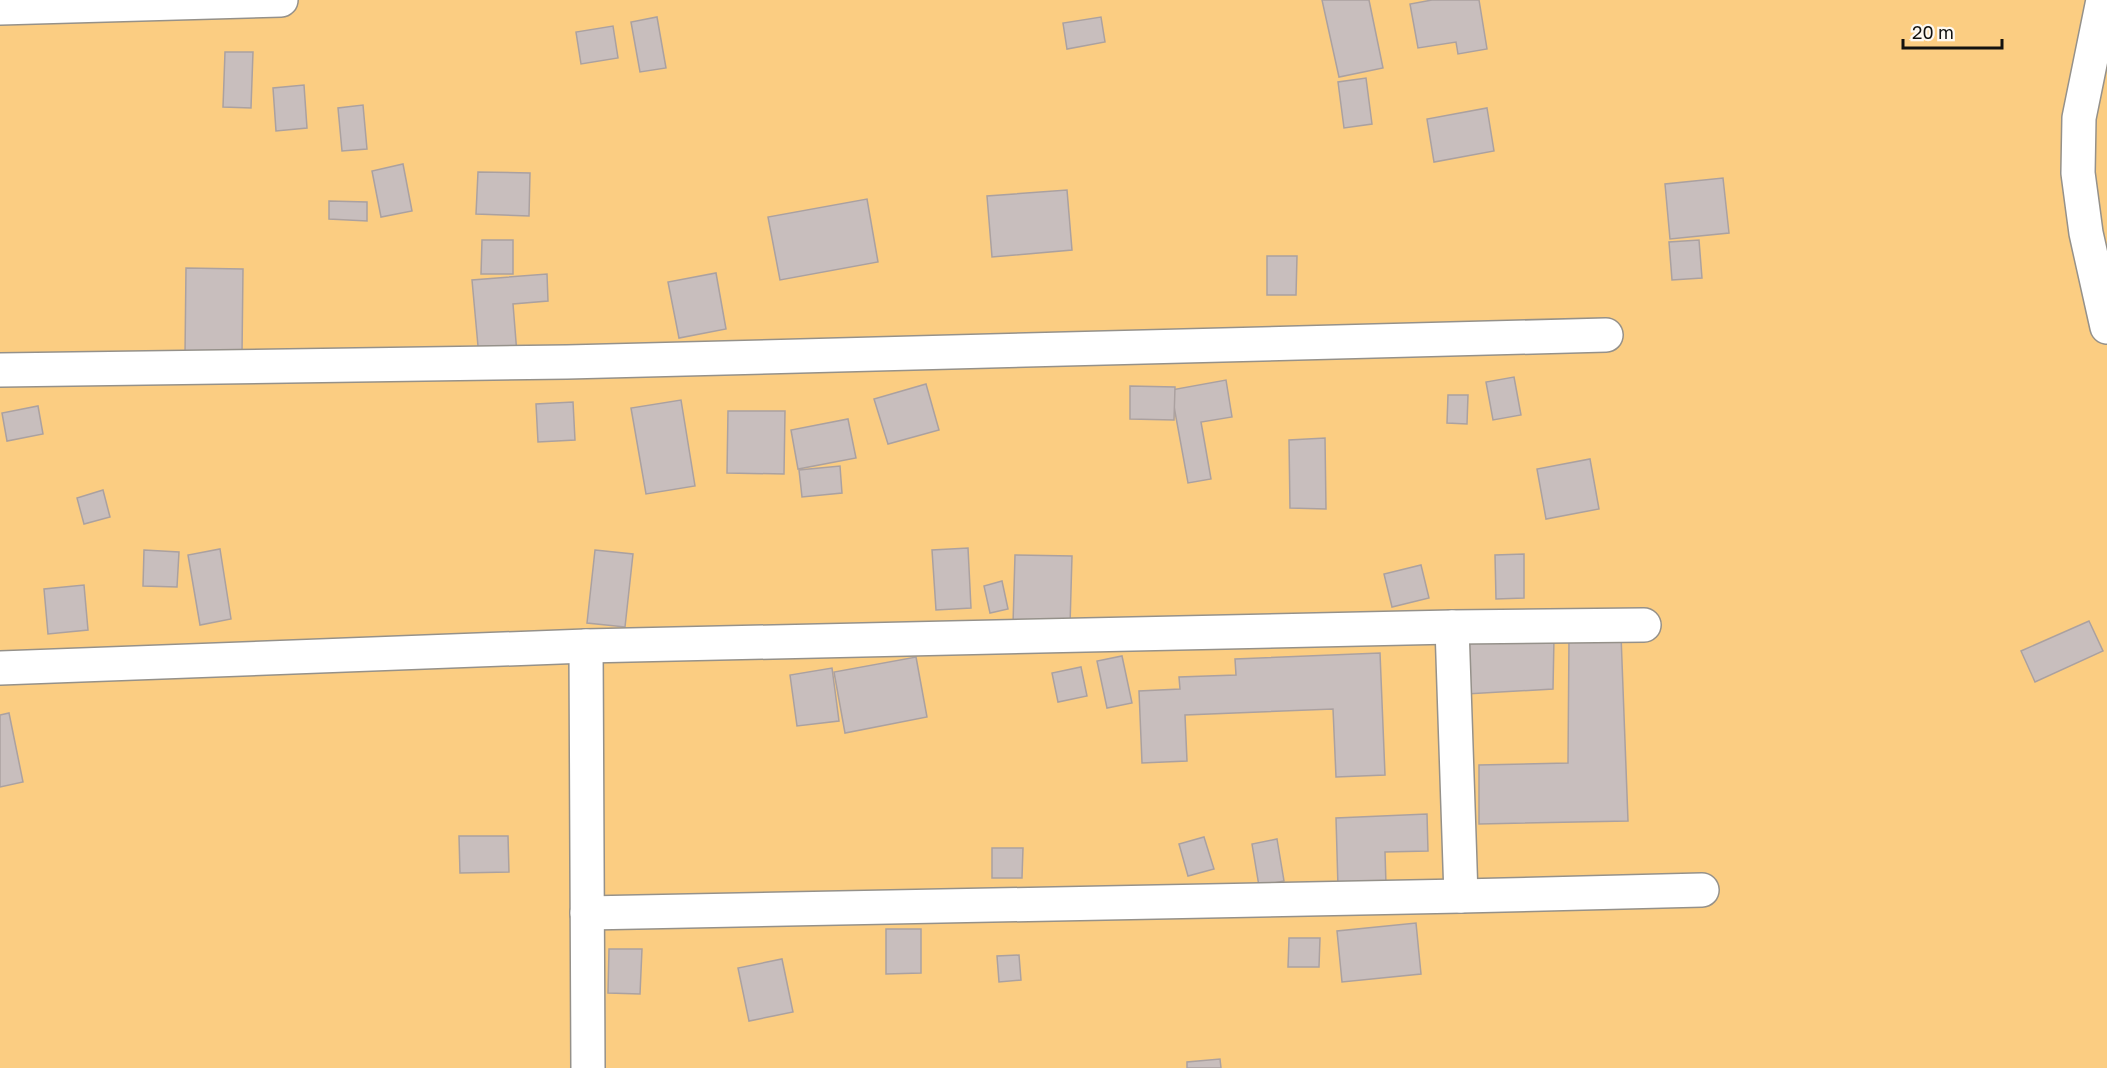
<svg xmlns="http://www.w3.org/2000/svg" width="2107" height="1068" viewBox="0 0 2107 1068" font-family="'Golos Text',sans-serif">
<rect width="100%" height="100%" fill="#f1ece4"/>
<rect fill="#fbcd82" x="0" y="0" width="2107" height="1068"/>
<g fill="#c8bebd" stroke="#aba1a0" stroke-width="1.5">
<path d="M1322 0H1369L1383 68 1339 77Z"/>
<path d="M1432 0H1479L1487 49 1458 54 1456 42 1418 48 1410 4Z"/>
<path d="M657 17 666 68 640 72 631 22Z"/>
<path d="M1101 17 1105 42 1067 49 1063 23Z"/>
<path d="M613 26 618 58 581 64 576 32Z"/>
<path d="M225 52H253L251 108 223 107Z"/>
<path d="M1366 78 1372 124 1344 128 1338 82Z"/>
<path d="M304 85 307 128 276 131 273 88Z"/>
<path d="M363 105 367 149 342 151 338 108Z"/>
<path d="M1487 108 1494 151 1434 162 1427 119Z"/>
<path d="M403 164 412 211 381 217 372 171Z"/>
<path d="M478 172 530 173 529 216 476 214Z"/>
<path d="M1723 178 1729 233 1670 239 1665 184Z"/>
<path d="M1067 190 1072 250 992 257 987 196Z"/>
<path d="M867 199 878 262 780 280 768 217Z"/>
<path d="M329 201 367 202V221L329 219Z"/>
<path d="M482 240H513V274H481Z"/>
<path d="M1699 240 1702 278 1672 280 1669 242Z"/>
<path d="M1267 256H1297L1296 295H1267Z"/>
<path d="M186 268 243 269 242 355H185Z"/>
<path d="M716 273 726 329 679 338 668 282Z"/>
<path d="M547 274 548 301 513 304 517 354 479 357 472 280Z"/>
<path d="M1514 377 1521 415 1493 420 1486 382Z"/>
<path d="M1226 380 1232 417 1201 422 1211 479 1188 483 1171 390Z"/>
<path d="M926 384 939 430 888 444 874 399Z"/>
<path d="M1130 386 1175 387 1174 420 1130 419Z"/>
<path d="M1448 395H1468L1467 424 1447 423Z"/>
<path d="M681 400 695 486 646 494 631 408Z"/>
<path d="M573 402 575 440 538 442 536 404Z"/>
<path d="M38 406 43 434 7 441 2 413Z"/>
<path d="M728 411H785L784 474 727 473Z"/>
<path d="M848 419 856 458 798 469 791 430Z"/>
<path d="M1325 438 1326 509 1290 508 1289 440Z"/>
<path d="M1590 459 1599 509 1546 519 1537 469Z"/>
<path d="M840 466 842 493 802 497 799 470Z"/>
<path d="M103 490 110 517 84 524 77 498Z"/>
<path d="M968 548 971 608 936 610 932 550Z"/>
<path d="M220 549 231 619 200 625 188 555Z"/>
<path d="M144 550 179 552 177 587 143 586Z"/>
<path d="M595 550 633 554 625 627 587 623Z"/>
<path d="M1524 554V598L1496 599 1495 555Z"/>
<path d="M1015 555 1072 556 1070 625 1013 624Z"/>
<path d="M1421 565 1429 598 1392 607 1384 574Z"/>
<path d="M1002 581 1008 609 990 613 984 586Z"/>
<path d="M84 585 88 630 48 634 44 589Z"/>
<path d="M2089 621 2103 651 2035 682 2021 651Z"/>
<path d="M1621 635 1628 821 1479 824V765L1568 763 1569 637Z"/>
<path d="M1554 637 1553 689 1466 694 1465 640Z"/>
<path d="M1380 653 1385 775 1336 777 1333 709 1185 715 1187 761 1142 763 1139 691 1180 689 1179 677 1236 675 1235 659Z"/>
<path d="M1122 656 1132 703 1107 708 1097 661Z"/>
<path d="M916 657 927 717 845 733 834 672Z"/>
<path d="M1081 667 1087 696 1058 702 1052 673Z"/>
<path d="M832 668 839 721 797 726 790 675Z"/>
<path d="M9 713 23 782 0 787V715Z"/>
<path d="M1427 814 1428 851 1385 852 1386 885 1338 887 1336 818Z"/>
<path d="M459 836H508L509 872 460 873Z"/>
<path d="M1204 837 1214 869 1188 876 1179 844Z"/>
<path d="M1277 839 1284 881 1259 886 1252 844Z"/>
<path d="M992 848H1023L1022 878H992Z"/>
<path d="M1416 923 1421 974 1342 982 1337 931Z"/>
<path d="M886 929H921V973L886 974Z"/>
<path d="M1289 938H1320L1319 967H1288Z"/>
<path d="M609 949H642L640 994 608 993Z"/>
<path d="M1019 955 1021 980 999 982 997 956Z"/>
<path d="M782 959 793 1012 749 1021 738 968Z"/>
<path d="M1220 1059 1221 1068H1187V1062Z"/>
</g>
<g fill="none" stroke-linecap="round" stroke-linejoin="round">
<g stroke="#95918a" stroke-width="36">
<g id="minor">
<path d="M2103 0 2079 118 2078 173 2086 233 2107 327"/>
<path d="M0 8 281 0"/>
<path d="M0 370 567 362 1606 335"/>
<path d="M1452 627 1461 896"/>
<path d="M586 646 588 1068"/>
<path d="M0 668 586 646 1452 627 1644 625"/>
<path d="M587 913 1461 896 1702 890"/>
</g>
</g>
<use href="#minor" stroke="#fff" stroke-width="33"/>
</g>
<path d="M1903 39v9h99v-9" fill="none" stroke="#13120f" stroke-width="3"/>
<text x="1912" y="39" font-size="18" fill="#13120f" stroke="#fef9f1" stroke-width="4.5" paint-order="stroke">20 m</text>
</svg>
